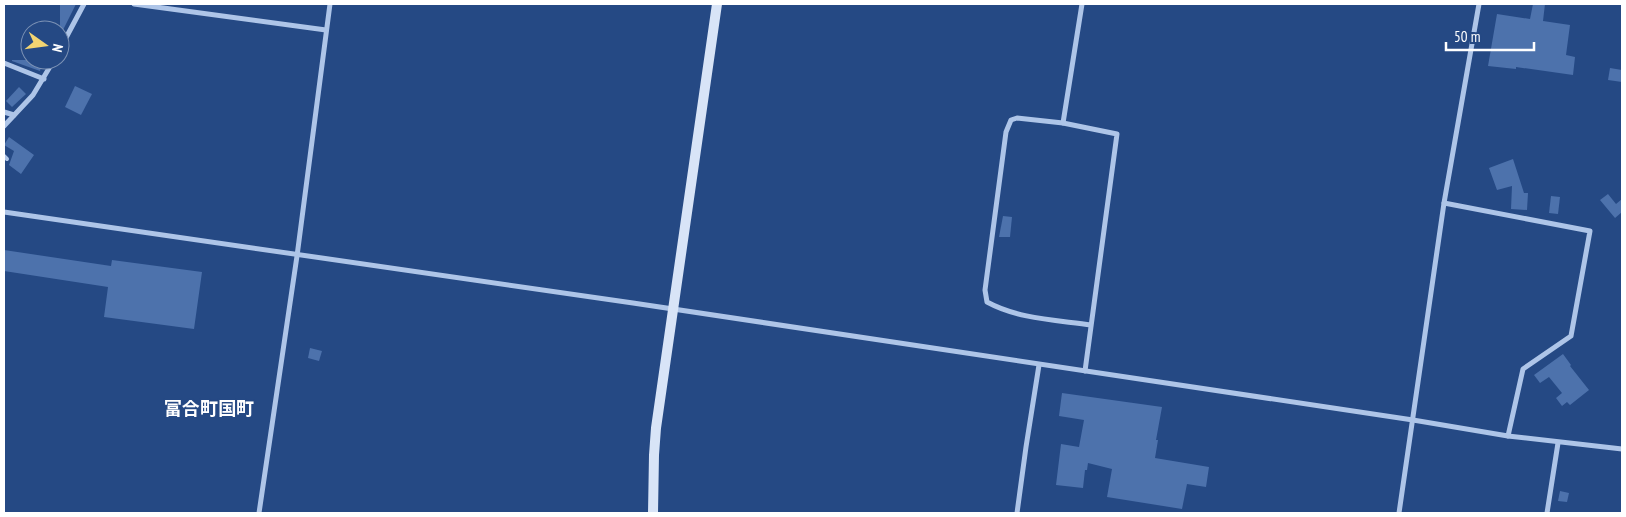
<svg xmlns="http://www.w3.org/2000/svg" width="1626" height="517" viewBox="0 0 1626 517" font-family="'PT Sans Narrow','Noto Sans JP',sans-serif">
<rect width="100%" height="100%" fill="#254984"/>
<g fill="#4d72ac">
<path d="M60 4H76L60 36Z"/>
<path d="M1533 4H1545L1543 21 1570 25 1566 55 1575 57 1573 75 1516 67V69L1488 66 1497 14 1530 19Z"/>
<path d="M12 60H43L40 71 12 61Z"/>
<path d="M1610 68 1622 70V82L1608 80Z"/>
<path d="M75 86 92 94 81 115 65 107Z"/>
<path d="M19 87 26 94 12 107 6 101Z"/>
<path d="M9 137 34 155 21 174 9 165 14 151 4 145Z"/>
<path d="M1513 159 1524 193H1528L1527 210 1511 209 1512 186 1497 190 1489 168Z"/>
<path d="M1608 194 1616 204 1622 199V212L1615 218 1600 200Z"/>
<path d="M1551 196 1560 197 1558 214 1549 213Z"/>
<path d="M1003 216 1012 217 1010 237H999Z"/>
<path d="M4 250 111 266 112 260 202 272 194 329 104 317 108 287 4 271Z"/>
<path d="M310 348 322 351 319 361 308 358Z"/>
<path d="M1563 354 1571 365 1570 366 1589 390 1570 405 1567 402 1562 406 1556 398 1562 393 1549 377 1540 383 1534 375Z"/>
<path d="M1062 393 1162 407 1156 440H1158L1155 458 1209 467 1206 487 1187 484 1182 509 1107 497 1112 469 1088 463 1087 470H1085L1083 488 1056 485 1061 444 1079 447 1084 420 1059 416Z"/>
<path d="M1560 491 1569 493 1567 502 1558 501Z"/>
</g>
<g fill="none" stroke-linecap="round" stroke-linejoin="round">
<path stroke="#aec5e8" stroke-width="4" d="M4 156 7 159"/>
<g stroke="#aec5e8" stroke-width="5">
<path d="M134 4 326 30"/>
<path d="M60 49 84 4"/>
<path d="M4 63 44 79"/>
<path d="M4 112 14 115"/>
<path d="M1063 123 1082 4"/>
<path d="M4 126 33 95 54 60"/>
<path d="M1444 203 1590 231 1571 336 1523 369 1508 436"/>
<path d="M4 212 633 303 1413 420 1508 436 1622 449"/>
<path d="M1085 371 1117 134 1063 123 1017 118 1011 120 1006 132 985 290 987 302C1018 319 1057 320 1091 325"/>
<path d="M259 513 297 256 330 4"/>
<path d="M1017 513 1026 447 1039 365"/>
<path d="M1399 513 1444 203 1479 4"/>
<path d="M1547 513 1558 443"/>
</g>
<path stroke="#d8e4f7" stroke-width="10" d="M653 513 654 455 656 428 717 4"/>
</g>
<g text-anchor="middle" dominant-baseline="central" stroke-width="4" stroke-linejoin="round" paint-order="stroke">
<g font-size="18" font-weight="bold" fill="#fff" stroke="#254984">
<text x="209" y="408">富合町国町</text>
</g>
</g>
<rect width="1626" height="517" fill="none" stroke="#ffffff" stroke-width="10"/>
<g transform="translate(45 45) rotate(104)"><circle r="24" fill="#254984" stroke="#7c92b5"/>
<path d="M0-4L9 19L0 12L-9 19Z" fill="#f2d472"/>
<text y="-8" font-size="14" font-weight="bold" text-anchor="middle" fill="#ffffff">N</text>
</g>
<path d="M1446 42v8h88v-8" fill="none" stroke="#ffffff" stroke-width="2.5"/>
<text x="1454" y="42" font-size="15" fill="#ffffff" stroke="#254984" stroke-width="4" paint-order="stroke">50 m</text>
</svg>
